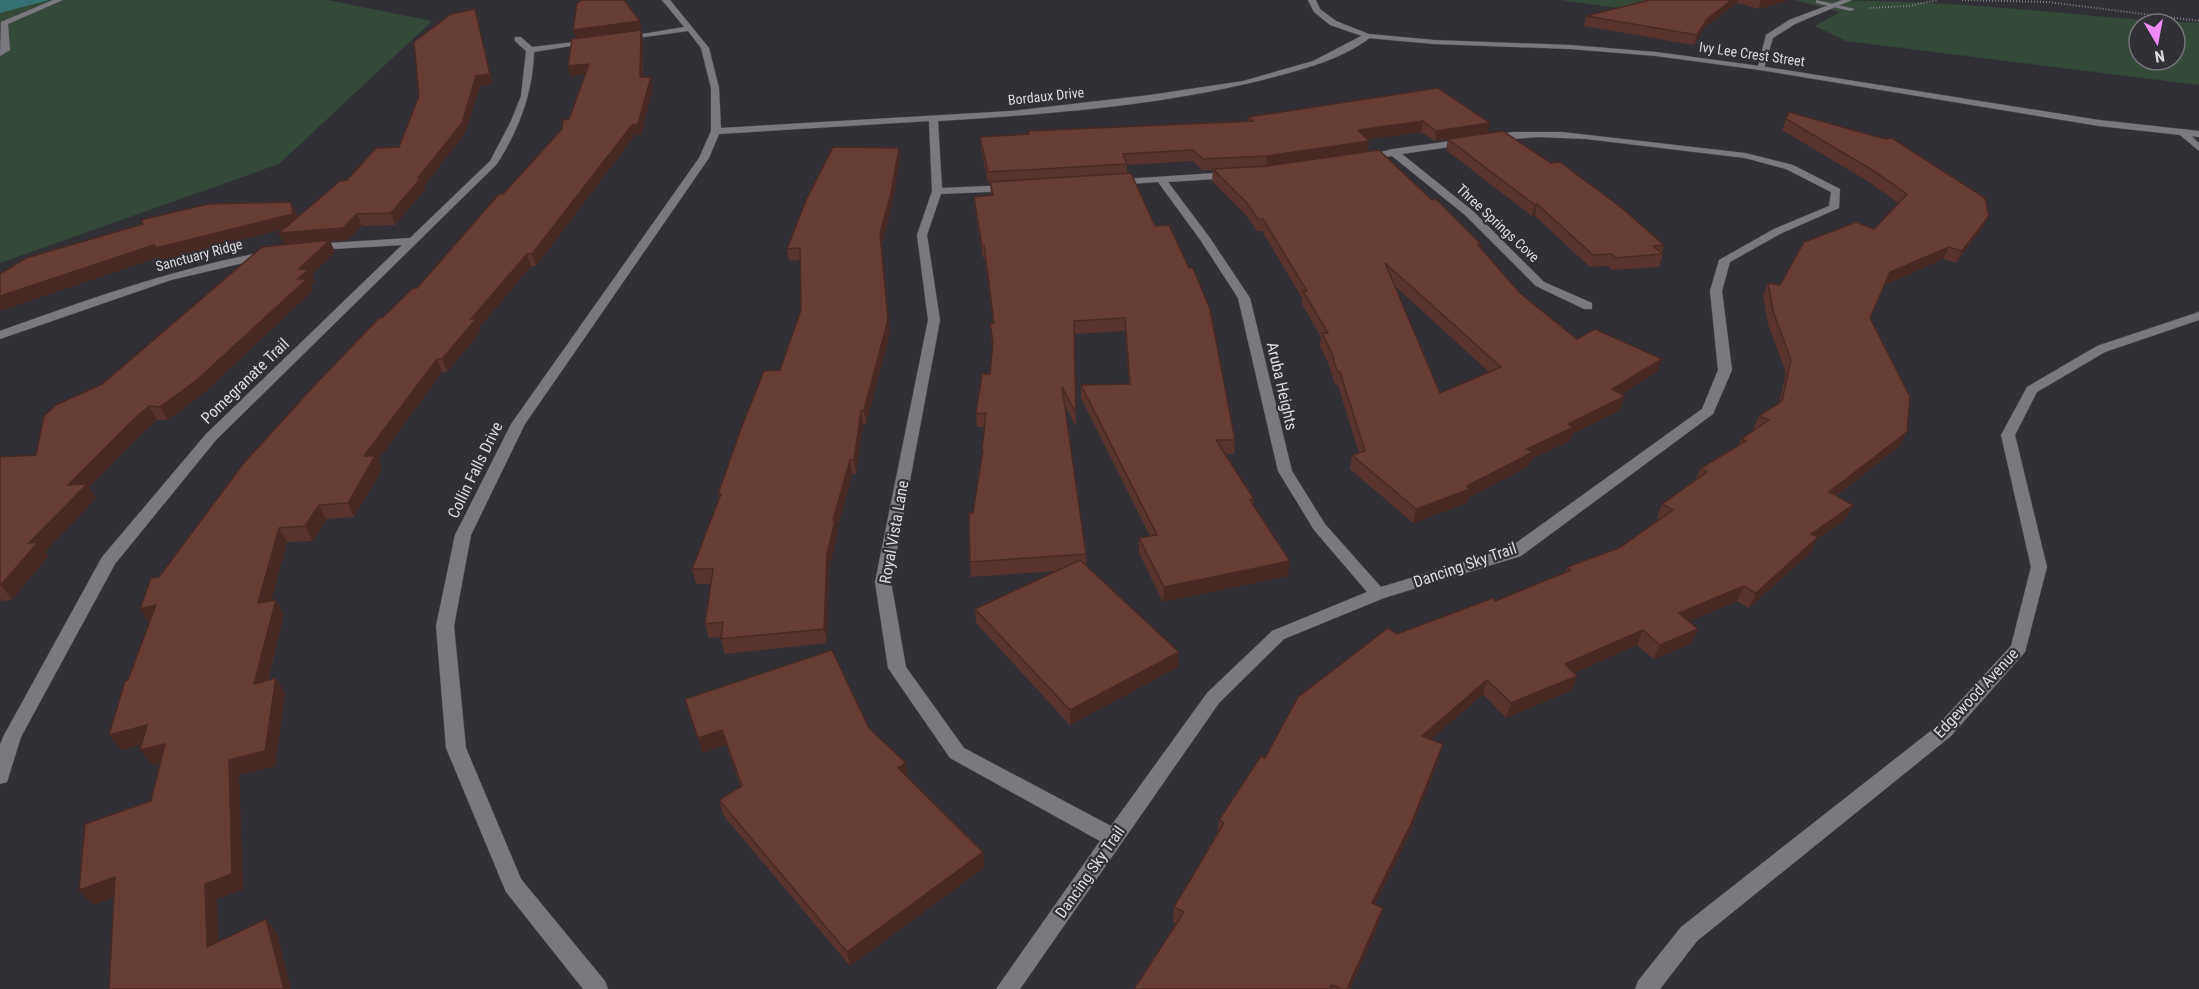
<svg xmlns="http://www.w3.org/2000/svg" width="2199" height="989" viewBox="0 0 2199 989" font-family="'Roboto Condensed',sans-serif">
<rect width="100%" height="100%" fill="#303036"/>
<g fill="#344937" fill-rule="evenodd">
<path d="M0 0H327L432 21 279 164 0 263Z"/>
<path d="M1560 0H1650L1625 9Z"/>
<path d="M1794 0C1864 0 1934 2 2004 8 2069 13 2134 21 2199 23V85L1846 41 1815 26 1840 12ZM2139 24H2175V60H2139Z"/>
</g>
<path fill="#357274" d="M0 0H49L0 13Z"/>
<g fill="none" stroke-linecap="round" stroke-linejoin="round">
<g stroke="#4b4b4f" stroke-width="1">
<g id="service">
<path d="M53 0H63L8 24 10 50 0 56 1 22Z"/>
<path d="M1816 0 1855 9 1851 11 1816 3Z"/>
</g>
</g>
<g stroke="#4b4b4f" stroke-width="1">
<g id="minor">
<path d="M662 0H670L709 48 719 88 721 128 1011 111 1150 95 1243 81 1313 61 1365 34 1372 36C1348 56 1314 66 1285 74 1174 105 1052 114 938 121L942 188 1009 185 1014 188 1009 191 941 194 927 235 940 320 891 582 906 667 964 748 1111 826 1207 693 1272 631 1367 592 1314 530 1278 471 1238 298 1201 241 1158 182 1114 185 1109 182 1110 180 1231 172 1236 175 1231 178 1168 182 1210 238 1250 298 1292 471 1325 524 1381 587 1509 548 1702 409 1718 370 1710 291 1719 260 1774 229 1829 206 1831 192 1786 169 1745 158 1586 139 1538 137 1489 141 1484 138 1486 136 1513 132H1562L1745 153 1793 165 1840 189 1839 208 1782 233 1730 262 1722 291 1732 370 1713 414 1521 556 1384 598 1284 639 1219 703 1020 989H996L1100 841 950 758 888 668 875 582 928 320 917 235 932 191 929 121 719 134 709 158 525 424 471 535 454 626 466 748 521 879 605 981 608 989H583L506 892 446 748 436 626 455 535 511 424 699 158 711 131V88L701 48 688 31 623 40 619 38 684 27Z"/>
<path d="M1842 0H1852L1795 24 1773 38 1764 68 1757 70 1766 35 1789 20Z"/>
<path d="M515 37H521L532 47 591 40 595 42 534 52C533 93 519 129 497 164L216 440 115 564 21 737 7 782 0 784V745L3 737 102 557 206 434 402 245 314 250 308 247 314 244 410 238 490 161 511 121 521 96 526 51 515 41Z"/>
<path d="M2180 131H2186L2199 143V151L2180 135Z"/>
<path d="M1466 139 1471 142 1469 144 1402 154 1473 211 1544 282 1592 303V309H1584L1536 286 1465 215 1392 156 1365 160 1360 157 1393 149Z"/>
<path d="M269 251 273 252V256L171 280 0 339V331C89 299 176 268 269 251Z"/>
<path d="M2199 312V320L2105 352 2037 392 2015 435 2047 567 2025 652 1951 736 1697 941 1660 989H1635L1638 981 1681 927 1937 726 2011 646 2031 567 2001 435 2027 387 2097 346Z"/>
</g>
</g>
<g stroke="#4b4b4f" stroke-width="1">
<path id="tertiary" d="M1308 0H1316L1320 9 1336 21 1369 34 1434 40 1570 45 1656 52 1760 66 2099 120 2199 131V137L2099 126 1760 70 1656 56 1570 49 1434 44 1368 38 1330 25 1314 12Z"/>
</g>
<g stroke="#7f7f84" stroke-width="2" stroke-dasharray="1 2" stroke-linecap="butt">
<path d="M1962 0 2048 2 2199 21"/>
<path d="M1870 8 1908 6 1938 0"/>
</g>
<use href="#service" fill="#7a7980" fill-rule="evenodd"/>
<use href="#minor" fill="#7a7980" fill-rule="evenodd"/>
<use href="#tertiary" fill="#7a7980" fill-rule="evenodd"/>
</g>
<g fill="#59342e" fill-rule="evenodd">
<path d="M1650 0H1789L1759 9 1737 3 1704 28 1694 45 1584 26 1586 16Z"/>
<path d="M475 9 493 84 480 86 465 133 424 186 425 189 395 225 362 226 348 240 330 241 335 252 312 274 315 281 310 286 312 291 205 392 168 420H157L143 432 89 487 96 498 45 552 48 556 12 600 0 601V457L36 455 102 384 284 245V229L162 260 160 257 291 202 297 214V218L347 180 399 147Z"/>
<path d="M640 21 643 39V77H651L653 87 641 135H635L536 266H531L479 328 480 332 447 372H442L378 460 382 470 354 517 326 519 313 541 287 542 271 601 284 614 268 681 276 678 285 693 275 766 239 775 243 889 217 899 218 942 277 934 291 989 114 897 93 905 79 890 151 801 160 763 152 765 142 744 121 750 159 577 382 318 417 288 562 129 569 119 585 74 570 76 576 39Z"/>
<path d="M1438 88 1488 133 1664 245 1662 253 1663 254 1659 267 1612 270 1608 266 1590 267 1535 216H1532L1446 150 1448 139 1435 141 1421 132 1368 139 1369 141 1368 151 1432 200 1482 245 1481 249 1520 293 1577 339 1657 372 1621 394 1620 410 1572 434 1570 441 1531 459 1529 466 1468 498 1467 503 1413 523 1350 469 1352 455 1359 453 1338 385H1335L1329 365 1320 346 1321 337 1302 304V298L1262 231H1257L1246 215 1212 181 1213 170H1202L1193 161 1127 165V174L1235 440 1234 454H1225L1254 499 1253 504 1288 576 1163 602 1139 553V538L1150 536 1081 398V385L1129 384 1125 331 1074 334 1076 427 1065 405 1086 554V565L1179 652 1178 667 1070 725 976 623 975 609 1057 571 971 577 970 562 973 513 982 457V450L984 427H977L976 414 990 374 992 346 990 323H993L985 258H983L975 208 974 197 991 195 990 183H988L981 148 980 137 1028 134V131L1247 121 1248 117ZM1395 286 1489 372 1440 393Z"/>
<path d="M1786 119 1983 227 1956 263 1943 259 1885 285 1870 318 1900 446 1836 496 1846 519 1817 539 1811 552 1749 608 1737 601 1689 621 1692 643 1654 659 1637 645 1574 673 1577 676 1572 690 1506 718 1483 694 1431 739 1439 759 1407 839 1375 904 1383 908 1379 923 1350 989H1134L1176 924 1173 922 1174 907 1217 833 1219 820 1265 758 1397 634 1495 601 1566 572 1567 567 1619 548 1659 519 1657 518 1662 504 1696 479 1701 468 1738 446 1741 439 1754 430 1753 429 1759 416 1779 403 1786 373 1768 324 1763 296 1768 283 1780 285 1874 229 1898 203 1869 182 1782 130Z"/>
<path d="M899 148 900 159 892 205 882 245 890 333 866 424H863L856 474H852L837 530 838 534 829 569 827 643 725 654 721 639V637L709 638 705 624 711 584H696L692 569 719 498 718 494 780 370 801 310 800 260 789 261 787 249Z"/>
<path d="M685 699 869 728 908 777 985 867 850 966 723 815 719 800 741 787 726 745 703 753Z"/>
</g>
<g fill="#482a25">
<path d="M1732 0H1738L1737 3 1704 28 1694 45 1697 35 1707 19Z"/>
<path d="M1761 0H1789L1759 9Z"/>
<path d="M475 9 493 84 480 86 465 133 424 186 425 189 395 225 391 213 418 178Z"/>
<path d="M640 21 643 39 642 87 576 39 573 30Z"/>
<path d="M589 64 591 74 570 76 568 66Z"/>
<path d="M651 77 653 87 641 135H635L536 266 532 254Z"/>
<path d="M1423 121 1421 132 1357 141 1358 130Z"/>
<path d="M1490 123 1488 133 1435 141 1436 131Z"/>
<path d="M1369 141 1368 151 1266 167 1267 156Z"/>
<path d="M899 148 900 159 892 205 882 245 890 333 866 424 864 410 880 233Z"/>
<path d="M291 202 297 214 298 225 162 260 160 257 0 311V296L154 245Z"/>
<path d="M1537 204 1535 216H1532L1535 205Z"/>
<path d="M357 214 362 226 348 240 330 241 335 252 312 274 315 281 310 286 312 291 205 392 168 420 160 407 284 245 279 233Z"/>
<path d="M1989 216 1983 227 1956 263 1962 251Z"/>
<path d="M1949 247 1943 259 1885 285 1890 272Z"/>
<path d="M527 254 531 266 479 328 480 332 447 372 442 359 471 319Z"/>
<path d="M437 359 442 372 378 460 382 470 354 517 348 503 364 456Z"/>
<path d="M1662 359 1657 372 1608 403 1612 389Z"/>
<path d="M1625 396 1620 410 1572 434 1570 441 1531 459 1529 466 1468 498 1467 503 1413 523 1416 509 1467 486 1568 424Z"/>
<path d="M149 406 157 420 143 432 89 487 96 498 45 552 48 556 12 600 1 585 68 485 135 418Z"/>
<path d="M861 411 863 424 856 474 854 460Z"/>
<path d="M1907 432 1900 446 1822 506 1829 492Z"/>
<path d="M850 460 852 474 837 530 838 534 829 569 827 643 824 629 827 555 833 520Z"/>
<path d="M319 505 326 519 313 541 305 526Z"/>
<path d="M1853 505 1846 519 1817 539 1811 552 1749 608 1756 593 1811 534Z"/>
<path d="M279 528 287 542 267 618 258 603Z"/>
<path d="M1290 561 1288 576 1163 602 1164 587Z"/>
<path d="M1744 586 1737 601 1673 628 1679 613Z"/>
<path d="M276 600 284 614 263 699 254 684Z"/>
<path d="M156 605 149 624 140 609Z"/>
<path d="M1698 629 1692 643 1654 659 1660 645Z"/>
<path d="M1643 630 1637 645 1560 679 1565 664Z"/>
<path d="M1179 652 1178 667 1070 725V710Z"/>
<path d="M1577 676 1572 690 1506 718 1511 703Z"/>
<path d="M276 678 285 693 275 766 239 775 243 889 217 899 219 962 207 947 205 884 229 760Z"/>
<path d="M1487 680 1483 694 1418 751 1422 736Z"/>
<path d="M147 725 158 740 121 750 109 735Z"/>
<path d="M722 730 726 745 703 753 698 738Z"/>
<path d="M165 744 176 759 152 765 140 750Z"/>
<path d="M1443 744 1439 759 1407 839 1368 918 1372 903Z"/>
<path d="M906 763 908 778 898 768Z"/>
<path d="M983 852 985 867 850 966 847 952Z"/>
<path d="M115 877 128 892 93 905 79 890Z"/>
<path d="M1383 908 1379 923 1350 989H1347Z"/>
<path d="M266 919 277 934 291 989H284Z"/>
</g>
<g fill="#673c35" stroke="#482a25" stroke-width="1.5" fill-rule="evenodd">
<path d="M582 0H624L640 21 573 30 577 3Z"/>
<path d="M1650 0H1732L1707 19 1697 35 1586 16Z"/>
<path d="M475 9 490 74 476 76 462 123 418 178H421L391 213 357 214 343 228 279 233 340 181 347 180 376 148 399 147 419 96 414 42 451 14Z"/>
<path d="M641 30 640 77H651L638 124 632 125 532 254H527L471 319H476L442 359H437L364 456H375L348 503 319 505 305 526 279 528 258 603 276 600 254 684 276 678 265 751 229 760 232 874 205 884 207 947 266 919 284 989H109L115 877 79 890 85 824 151 801 165 744 140 750 147 725 109 735 125 681 128 680 156 605 140 609 151 578 159 577 243 464 312 388 379 318H382L413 288H417L499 194H503L562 129 563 120 569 119 589 64 568 66 572 39Z"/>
<path d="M1438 88 1490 123 1436 131 1423 121 1358 130 1369 141 1267 156 1203 159 1193 150 1123 154 1127 164 988 172 980 137 1029 134 1028 131 1253 121 1248 117Z"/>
<path d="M1789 112 1885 139 1892 138 1985 198 1989 216 1962 251 1949 247 1890 272 1870 318 1910 397 1907 432 1829 492 1853 505 1811 534 1818 537 1756 593 1744 586 1679 613 1698 629 1660 645 1643 630 1565 664 1577 676 1511 703 1487 680 1422 736 1443 744 1411 824 1372 903 1383 908 1347 989H1341L1332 985 1330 989H1134L1184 912 1174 907 1224 823 1219 820 1261 756 1265 758 1298 697 1388 628 1397 634 1493 598 1495 601 1571 570 1567 567 1619 548 1673 510 1662 504 1707 472 1701 468 1746 441 1741 439 1769 420 1759 416 1782 401 1791 360 1773 311 1768 283 1780 285 1804 242 1856 222 1874 229 1907 194 1874 171 1786 119Z"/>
<path d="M1503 131 1551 163 1560 162 1622 208 1664 245 1653 246 1663 254 1616 258 1611 254 1593 255 1537 204 1535 205 1448 139Z"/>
<path d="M833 147 899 148 891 193 880 233 888 320 864 410 861 411 854 460H850L833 520H835L827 555 824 629 721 639 723 622 705 624 713 569H692L721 494H718L742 426 764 371 780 370 801 310 800 248 787 249 806 200Z"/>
<path d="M1379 150 1432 200 1436 199 1482 245H1478L1520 293 1577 339 1595 329 1662 359 1612 389 1625 396 1568 424 1574 427 1527 449 1533 452 1467 486 1470 489 1416 509 1352 455 1365 451 1340 372 1337 371 1331 351 1322 333H1328L1303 291H1307L1263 219H1258L1247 203 1213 169 1267 166ZM1385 263 1501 367 1440 393Z"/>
<path d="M1131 173 1155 226 1169 225 1189 268H1193L1210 309 1235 440H1216L1254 499 1250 500 1290 561 1164 587 1139 538 1157 535 1081 385 1130 384 1125 318 1074 321 1076 413 1062 387 1086 554 970 562 969 513H973L983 450H982L986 413 976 414 982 374H990L993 342 990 323H994L984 246H982L974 197 993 195 990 182Z"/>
<path d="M291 202 293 214 156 248 154 245 0 296V274L26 258 143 224 141 220 208 204Z"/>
<path d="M330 240 299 269H309L298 279H307L198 379 160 407 149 406 135 418 68 485 87 484 29 543 38 542 1 585H0V457L36 455 44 416 56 405 102 384 262 247Z"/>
<path d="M1080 560 1179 652 1070 710 975 609Z"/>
<path d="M832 650 869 728 906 763 898 768 983 852 847 952 719 800 742 786 722 730 698 738 685 699Z"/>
</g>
<g text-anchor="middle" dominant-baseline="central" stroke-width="4.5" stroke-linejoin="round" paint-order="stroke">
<g font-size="14" fill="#dbdbdf" stroke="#303036">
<text transform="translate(1752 54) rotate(8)">Ivy Lee Crest Street</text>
<text transform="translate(1046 96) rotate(-6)">Bordaux Drive</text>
<text transform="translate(1498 223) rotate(43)">Three Springs Cove</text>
<text transform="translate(199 255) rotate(-15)">Sanctuary Ridge</text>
</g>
<g font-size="16" fill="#dbdbdf" stroke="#303036">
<text transform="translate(245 381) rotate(-44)">Pomegranate Trail</text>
<text transform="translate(1282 386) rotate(77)">Aruba Heights</text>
<text transform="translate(475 470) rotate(-64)">Collin Falls Drive</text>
<text transform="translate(894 532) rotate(-80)">Royal Vista Lane</text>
<text transform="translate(1465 565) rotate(-19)">Dancing Sky Trail</text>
<text transform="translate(1976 693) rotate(-47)">Edgewood Avenue</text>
<text transform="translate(1090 872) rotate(-55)">Dancing Sky Trail</text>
</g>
</g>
<g transform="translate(2157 42) rotate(170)"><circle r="28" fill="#303036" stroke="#74747a" stroke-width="1.5"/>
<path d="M0-4.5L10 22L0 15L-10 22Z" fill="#ef8bf7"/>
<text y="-9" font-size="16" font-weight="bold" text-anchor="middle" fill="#dbdbdf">N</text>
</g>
</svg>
